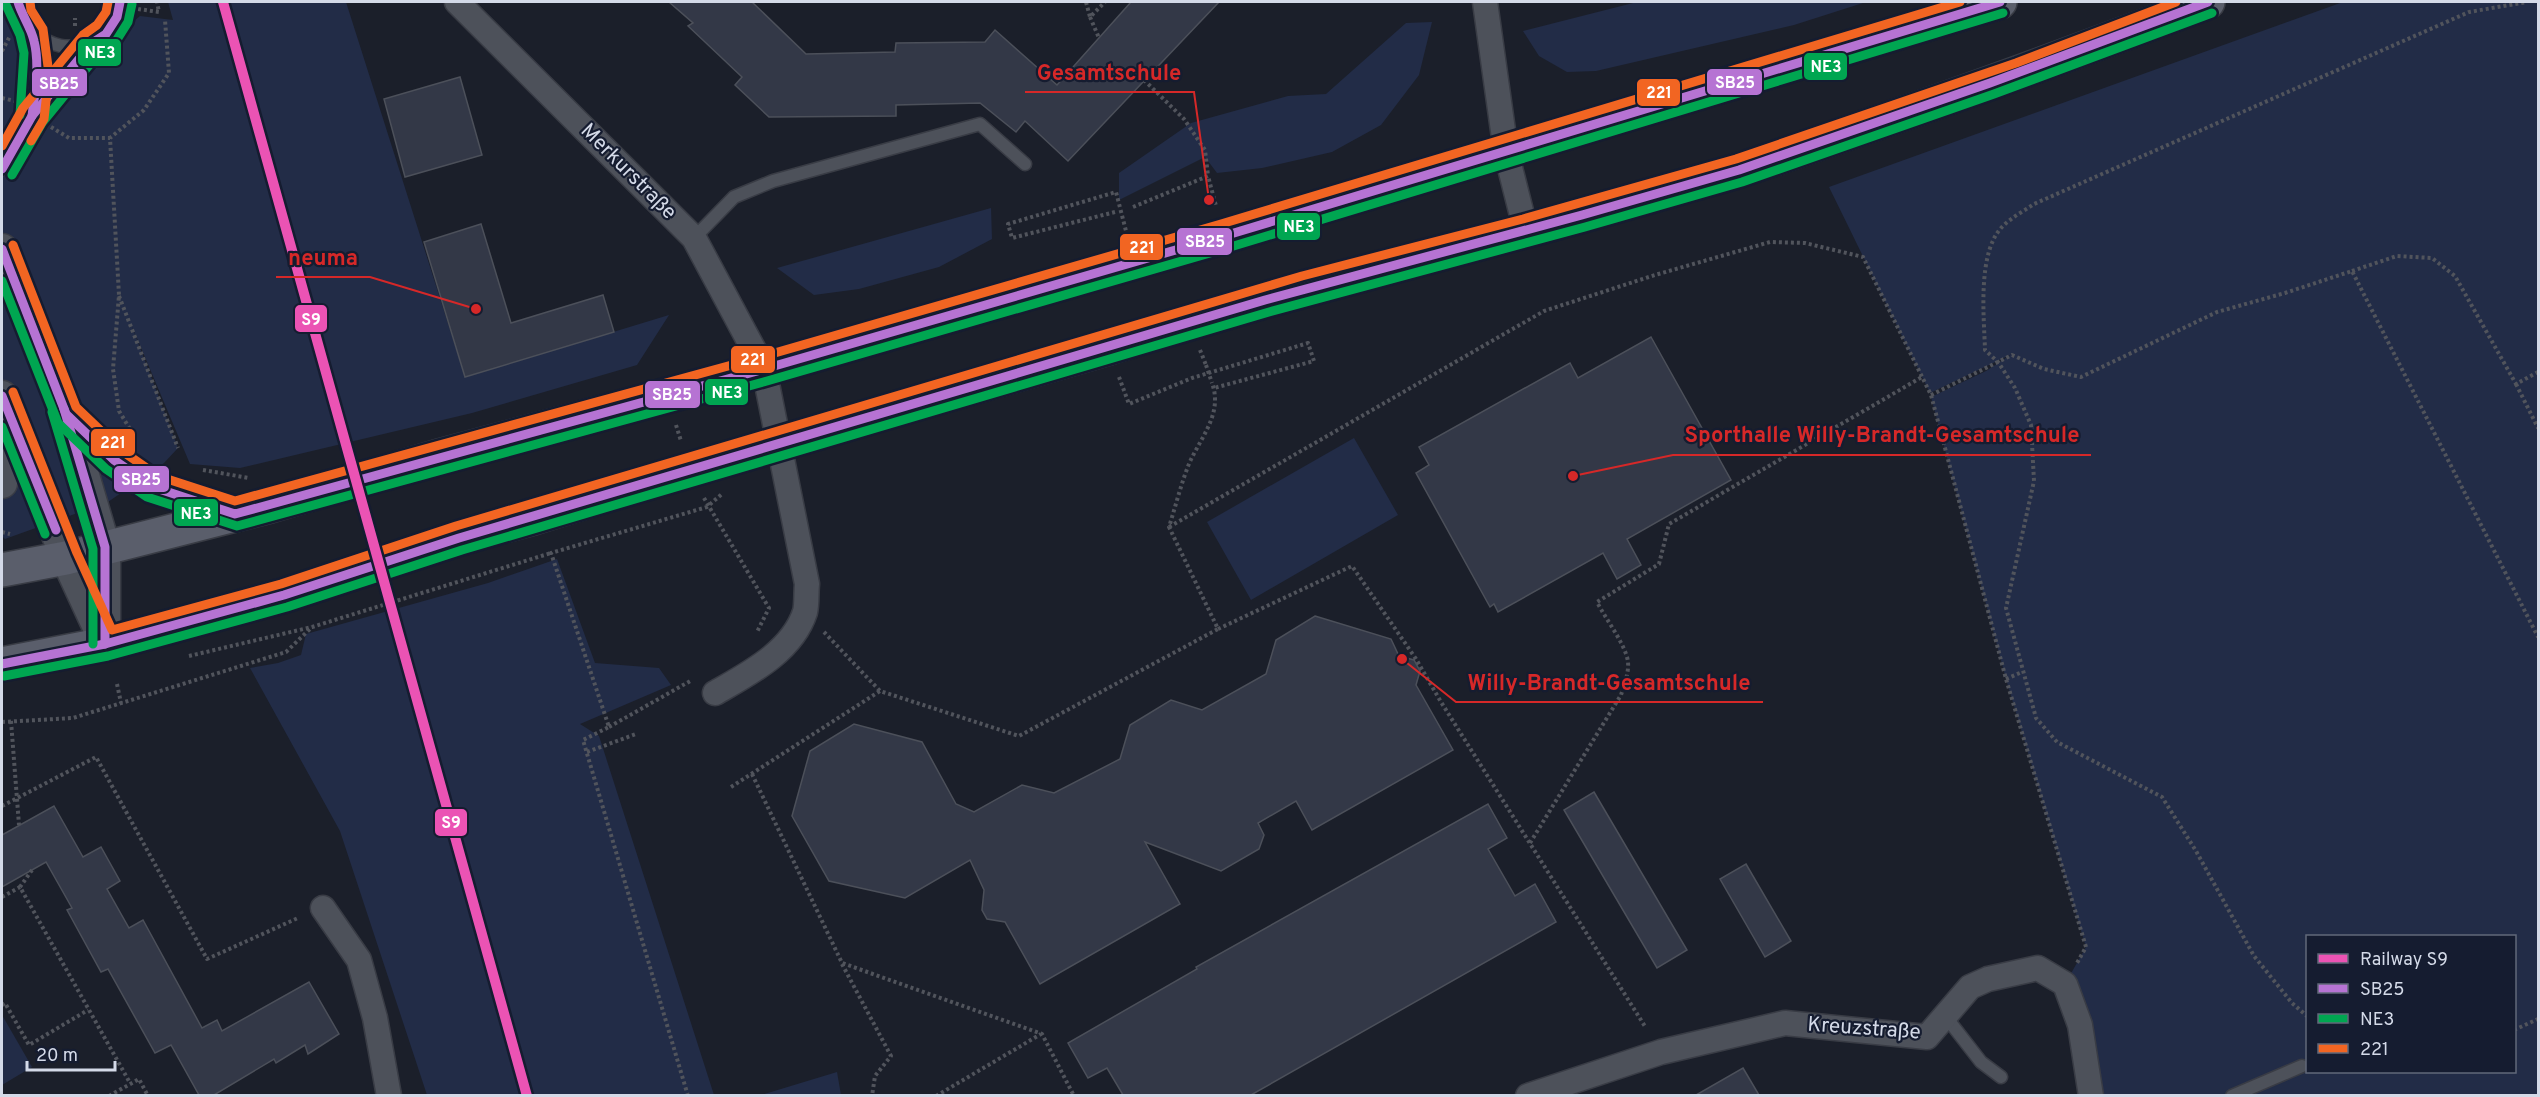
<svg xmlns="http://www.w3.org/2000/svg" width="2540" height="1097" viewBox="0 0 2540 1097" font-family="Overpass,sans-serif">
<rect width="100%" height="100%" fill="#1b1f2a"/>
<g fill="#222c47" fill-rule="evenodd">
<path d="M2 2H6L26 61 24 99 51 118 125 29 140 16 173 20 168 2H346L465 377 669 315 637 365 472 413 240 468 190 464 131 324 178 448 164 463 108 502 5 539 2 536Z"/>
<path d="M1637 2H1866L1794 25 1596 71 1567 72 1539 56 1523 31Z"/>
<path d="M2343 2H2538V1095H2091L2065 984 2086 947 2006 679 1931 397 1986 371 2012 354 1930 393 1829 187ZM2308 936H2514V1072H2308Z"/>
<path d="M1432 22 1419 75 1381 125 1332 152 1262 168 1217 173 1205 157 1119 200V173L1191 123 1288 96 1326 94 1406 23Z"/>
<path d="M991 208 992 239 939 267 859 289 814 295 777 268Z"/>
<path d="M1354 438 1398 515 1251 600 1207 522Z"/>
<path d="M557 559 595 663 659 668 671 685 580 724 599 736 714 1095H427L340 831 250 668 278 663 301 655 306 634 488 583Z"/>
<path d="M2 1015 32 1067 2 1085Z"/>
<path d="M837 1072 841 1095H761Z"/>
</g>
<g fill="#333847" stroke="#4c505a" stroke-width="1.5">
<path d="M669 2H752L806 54 895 52 896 43 985 42 995 30 1057 85 1131 2H1219L1068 161 1025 121 1016 132 980 103 896 105V116L769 117 735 85 742 77 688 26 693 23Z"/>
<path d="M460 77 482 155 405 177 384 99Z"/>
<path d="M481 224 511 323 603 295 614 332 465 377 424 242Z"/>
<path d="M1651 337 1731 480 1627 539 1641 565 1617 579 1603 553 1498 612 1494 604 1490 607 1416 473 1429 465 1419 447 1570 363 1578 378Z"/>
<path d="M1315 616 1391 639 1399 656 1414 660 1420 671 1416 685 1453 750 1312 830 1296 801 1258 823 1264 835 1259 849 1221 871 1145 842 1180 904 1040 984 1005 922 987 919 982 910 984 890 970 860 905 898 829 881 792 816 810 751 854 724 922 742 956 804 974 812 1022 785 1054 793 1120 759 1130 725 1171 700 1202 710 1266 674 1276 640Z"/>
<path d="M1594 792 1687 950 1657 968 1564 810Z"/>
<path d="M1488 804 1507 838 1488 849 1515 896 1535 884 1556 922 1251 1095H1123L1107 1068 1088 1078 1068 1043 1197 969 1196 967Z"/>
<path d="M54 806 83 857 101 847 120 881 107 889 129 928 143 920 202 1028 217 1020 222 1031 309 982 339 1034 308 1054 305 1045 276 1063 274 1059 214 1095H199L171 1045 155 1053 108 969 101 972 67 910 72 908 46 862 2 887V835Z"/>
<path d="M1746 864 1791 941 1765 957 1720 879Z"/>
<path d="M1743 1068 1759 1095H1696Z"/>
</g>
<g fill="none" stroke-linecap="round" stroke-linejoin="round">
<g stroke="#393c45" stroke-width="15">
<g id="service">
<path d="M18 2C20 13 27 20 31 31 41 56 35 90 32 116"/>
<path d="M31 32C55 47 65 50 92 43"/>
<path d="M2 169 32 116 92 43 106 34 117 17 120 2"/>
<path d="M694 238 734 197 773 181 980 124 1025 164"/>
<path d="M1946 1017 1981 1062 2001 1077"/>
<path d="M2232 1096 2302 1066"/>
</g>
</g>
<g stroke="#393c45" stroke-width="27">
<g id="minor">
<path d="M457 2 694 238 764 369 807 584C806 593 807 604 805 612 792 652 748 674 715 693"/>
<path d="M1485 2 1506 152 1526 231"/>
<path d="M323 908 359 960 375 1018 389 1096"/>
<path d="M1528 1096 1661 1052 1785 1023 1927 1037 1970 987 1988 979 2038 968 2065 984 2080 1025 2091 1096"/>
</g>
</g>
<g stroke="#393c45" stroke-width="33">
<g id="tertiary">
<path d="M2 249 66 414 105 547V644"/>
<path d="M2 396 66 558 101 634"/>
<path d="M68 415 114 460 153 487 235 514"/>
<path d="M2 483 6 418"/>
</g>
</g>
<g stroke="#393c45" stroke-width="36">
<g id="primary">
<path d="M2 570 66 558 270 506 436 457 764 369 1224 236 2000 2"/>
<path d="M2 664 105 644 284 595 459 538 533 518 691 469 1109 348C1316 280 1530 234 1739 170 1779 158 1819 143 1859 129 1976 89 2092 46 2208 2"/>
</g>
</g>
<g stroke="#51545c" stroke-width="4" stroke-dasharray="3 3" stroke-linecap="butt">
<path d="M1086 2 1090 17 1105 2"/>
<path d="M138 9 159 12 157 2"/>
<path d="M1090 17 1099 38"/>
<path d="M75 26V18"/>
<path d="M2 51 10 36"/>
<path d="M1144 80 1184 119 1205 150 1208 176"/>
<path d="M2 98 15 101"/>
<path d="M51 127 69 138H110"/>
<path d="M1133 207 1208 176 1216 206"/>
<path d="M1115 212 1012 238 1008 224 1116 192 1126 231"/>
<path d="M2352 271 2397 256 2432 258 2455 276 2516 384 2538 372"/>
<path d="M119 296 178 448"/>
<path d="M1200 350 1206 365"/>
<path d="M1119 377 1129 404 1192 378 1308 343 1314 361 1214 388"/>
<path d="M2516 384 2538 428"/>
<path d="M1931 395 2012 355 2044 369 2081 377 2217 312 2285 293 2352 271 2538 637"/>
<path d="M676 425 681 441"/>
<path d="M133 434 119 411 113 369 119 295 110 138 144 110 169 73 165 20"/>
<path d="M203 470 249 478"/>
<path d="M704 498 769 608 757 632"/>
<path d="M1169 527 1544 311 1655 275 1770 242 1805 243 1863 257 1931 395 2006 679 2086 947 2077 963"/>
<path d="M2 532 10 534"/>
<path d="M1218 629 1352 566 1416 659 1441 702 1646 1028"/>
<path d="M824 632 880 691 1019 736 1218 629 1169 527C1175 508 1180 488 1187 469 1197 441 1224 416 1212 383"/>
<path d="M189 656 312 627 551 553"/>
<path d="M2006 679 2022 672"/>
<path d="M117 684 121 703"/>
<path d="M11 721 19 825"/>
<path d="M2 722 73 718 286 652 312 627"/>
<path d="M609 727 692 680"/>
<path d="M587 752 636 734"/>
<path d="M752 774 842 963 1042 1034 1074 1096"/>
<path d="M731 787 880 691"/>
<path d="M2 806 96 757 207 959 298 918"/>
<path d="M1530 843 1621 695C1624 685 1629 673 1628 662 1626 645 1605 618 1597 602L1659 564 1669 524 1922 377"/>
<path d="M32 870 20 887 130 1083"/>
<path d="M2 897 20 887"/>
<path d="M842 964 891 1056 875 1076 872 1096"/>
<path d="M2 1005 5 1003 29 1045 88 1010"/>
<path d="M2308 1017 2292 1003 2254 956 2196 851 2162 797 2057 742 2036 718 2006 608 2034 481 2031 425 2015 388 1998 362 1985 350C1984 316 1977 251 2003 226 2012 217 2024 211 2034 204L2469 12 2527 2"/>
<path d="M2514 1030 2538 1019"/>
<path d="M109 1096 139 1079 148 1096"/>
<path d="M688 1096 583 740 609 727 551 553 707 507 723 493"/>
<path d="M936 1096 1041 1034"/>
</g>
<use href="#service" stroke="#4d515a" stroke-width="12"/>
<use href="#minor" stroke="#4d515a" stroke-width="24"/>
<use href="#tertiary" stroke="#4d515a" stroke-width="30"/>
<use href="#primary" stroke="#5a5e6b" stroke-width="33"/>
<path stroke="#51545c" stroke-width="4" stroke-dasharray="3 3" stroke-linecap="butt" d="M1206 365 1212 383"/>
<g stroke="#151c30" stroke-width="14">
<g id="bus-1">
<path d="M18 2C22 16 31 27 34 41 40 65 35 92 32 116"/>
<path d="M2 169 32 116 92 43 106 34 117 17 120 2"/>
<path d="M2 249 66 414 114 460 153 487 235 514 764 369 1224 236 2000 2"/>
<path d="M2 396 56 530"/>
<path d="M64 409 105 547V644"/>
<path d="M2 664 105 644 284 595 459 538 1265 300 1582 215 1739 170 1990 83 2208 2"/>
</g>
</g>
<g stroke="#151c30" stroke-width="14">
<g id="bus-2">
<path d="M6 5 20 35 24 53 20 115"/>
<path d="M12 175 42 123 100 52 116 41 128 22 132 4"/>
<path d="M2 281 58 423 106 469 147 497 237 526 767 381 1227 248 2003 13"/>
<path d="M52 412 93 549V644"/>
<path d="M2 427 45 534"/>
<path d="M4 676 108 656 287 607 462 550 1269 312 1585 227 1742 182 1994 94 2212 13"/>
</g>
</g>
<g stroke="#151c30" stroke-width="14">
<g id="bus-3">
<path d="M30 2 31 10 43 29 49 74 44 119 31 141"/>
<path d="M2 146 23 108 83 35 97 25 106 12 108 2"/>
<path d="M13 245 76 407 122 451 158 476 235 501 761 357 1221 224 1960 2"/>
<path d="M13 392 77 553 112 630 281 584 456 526 1302 276 1523 219 1736 159 2016 63 2176 2"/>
</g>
</g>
<use href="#bus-1" stroke="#b673d3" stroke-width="9"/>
<use href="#bus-2" stroke="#00a651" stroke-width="9"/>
<use href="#bus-3" stroke="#f26522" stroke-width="9"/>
<g stroke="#151c30" stroke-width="15">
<path id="rail-1" d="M223 2 527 1096"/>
</g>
<use href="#rail-1" stroke="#eb53b4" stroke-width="10"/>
</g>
<g text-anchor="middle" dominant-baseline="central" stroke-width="4.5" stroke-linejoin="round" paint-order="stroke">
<g font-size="21" fill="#d4dae8" stroke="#151c30">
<text transform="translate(628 172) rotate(45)">Merkurstraße</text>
<text transform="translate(1864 1029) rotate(4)">Kreuzstraße</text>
</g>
</g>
<path fill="none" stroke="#d62828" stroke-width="2" d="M1209 200L1194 92H1025M476 309L370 277H276M1573 476L1673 455H2091M1402 659L1456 702H1763"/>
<g fill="#d62828" stroke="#151c30" stroke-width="2">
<circle cx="1209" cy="200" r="6"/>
<circle cx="476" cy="309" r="6"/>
<circle cx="1573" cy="476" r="6"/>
<circle cx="1402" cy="659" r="6"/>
</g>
<g font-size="22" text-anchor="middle" font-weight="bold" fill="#d62828" stroke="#151c30" stroke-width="4.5" stroke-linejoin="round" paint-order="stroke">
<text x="1109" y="80">Gesamtschule</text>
<text x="323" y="265">neuma</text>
<text x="1882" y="442">Sporthalle Willy-Brandt-Gesamtschule</text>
<text x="1609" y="690">Willy-Brandt-Gesamtschule</text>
</g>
<g stroke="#151c30" stroke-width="2">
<rect x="77" y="38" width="45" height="29" rx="6" fill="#00a651"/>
<rect x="1803" y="52" width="45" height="29" rx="6" fill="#00a651"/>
<rect x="1706" y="68" width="57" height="28" rx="6" fill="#b673d3"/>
<rect x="31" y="68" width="57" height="29" rx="6" fill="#b673d3"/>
<rect x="1636" y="78" width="45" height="29" rx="6" fill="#f26522"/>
<rect x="1276" y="212" width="45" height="29" rx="6" fill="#00a651"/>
<rect x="1176" y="227" width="57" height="29" rx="6" fill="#b673d3"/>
<rect x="1119" y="233" width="45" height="28" rx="6" fill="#f26522"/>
<rect x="294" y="304" width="34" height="29" rx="6" fill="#eb53b4"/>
<rect x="730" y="345" width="46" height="29" rx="6" fill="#f26522"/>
<rect x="704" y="378" width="45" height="28" rx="6" fill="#00a651"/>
<rect x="644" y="380" width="57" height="29" rx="6" fill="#b673d3"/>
<rect x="90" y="428" width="46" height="29" rx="6" fill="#f26522"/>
<rect x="113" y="465" width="57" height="28" rx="6" fill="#b673d3"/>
<rect x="173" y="498" width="46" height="29" rx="6" fill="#00a651"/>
<rect x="434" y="808" width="34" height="29" rx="6" fill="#eb53b4"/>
</g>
<g font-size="16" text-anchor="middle" font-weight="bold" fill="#fff">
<text x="100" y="58">NE3</text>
<text x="1826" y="72">NE3</text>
<text x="1735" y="88">SB25</text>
<text x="59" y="89">SB25</text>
<text x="1659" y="98">221</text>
<text x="1299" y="232">NE3</text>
<text x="1205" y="247">SB25</text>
<text x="1142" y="253">221</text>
<text x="311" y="325">S9</text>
<text x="753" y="365">221</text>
<text x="727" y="398">NE3</text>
<text x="672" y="400">SB25</text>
<text x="113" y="448">221</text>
<text x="141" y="485">SB25</text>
<text x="196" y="519">NE3</text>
<text x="451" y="828">S9</text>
</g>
<rect width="2540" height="1097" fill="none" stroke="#d4dae8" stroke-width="6"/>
<rect x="2306" y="935" width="210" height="138" fill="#151c30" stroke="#61687a" stroke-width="1.5"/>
<rect x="2318" y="954" width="30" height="9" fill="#eb53b4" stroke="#61687a" stroke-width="1.5"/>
<text x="2360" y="965" font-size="18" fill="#d4dae8">Railway S9</text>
<rect x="2318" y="984" width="30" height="9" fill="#b673d3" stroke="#61687a" stroke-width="1.5"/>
<text x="2360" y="995" font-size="18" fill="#d4dae8">SB25</text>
<rect x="2318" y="1014" width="30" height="9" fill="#00a651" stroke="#61687a" stroke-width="1.5"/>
<text x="2360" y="1025" font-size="18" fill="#d4dae8">NE3</text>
<rect x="2318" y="1044" width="30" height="9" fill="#f26522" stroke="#61687a" stroke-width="1.5"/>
<text x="2360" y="1055" font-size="18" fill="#d4dae8">221</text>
<path d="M27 1061v9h88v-9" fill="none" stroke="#d4dae8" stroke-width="3"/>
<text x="36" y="1061" font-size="18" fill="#d4dae8" stroke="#151c30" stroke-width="4.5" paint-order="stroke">20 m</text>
</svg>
